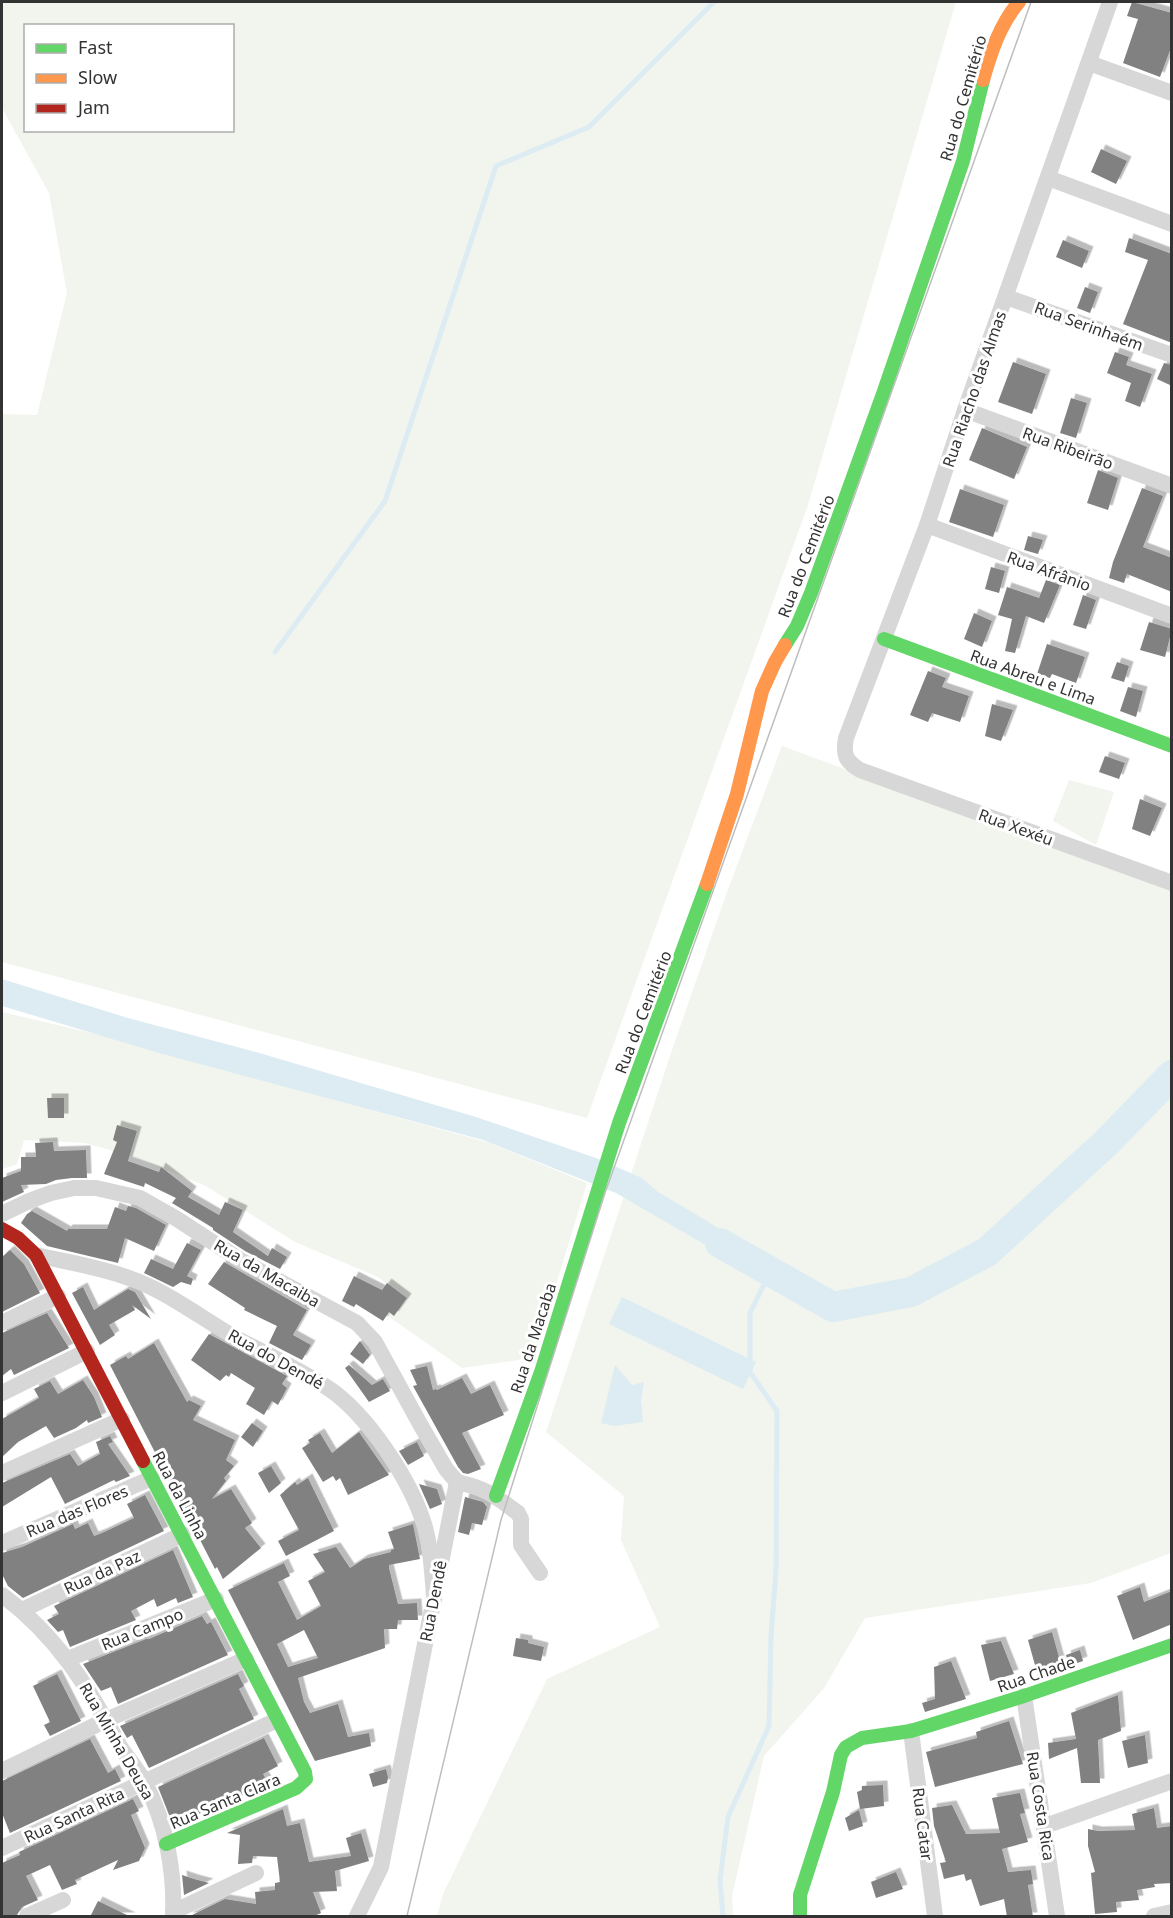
<svg xmlns="http://www.w3.org/2000/svg" width="1173" height="1918" viewBox="0 0 1173 1918" font-family="'Noto Sans',sans-serif">
<defs>
<filter id="shadow"><feDropShadow dx="4.5" dy="-4.5" stdDeviation="0" flood-color="#0004"/></filter>
</defs>
<rect width="100%" height="100%" fill="#fff"/>
<g fill="#f1f5ed" fill-rule="evenodd">
<path d="M2 2H956L808 505 587 1118 2 962V414L37 415 67 293 49 193 2 108ZM26 26H232V130H26Z"/>
<path d="M782 746 1171 889V1553L1091 1583 865 1618 824 1688 764 1756 732 1896 733 1916H437L443 1894 547 1679 660 1627 621 1540 624 1496 546 1432 672 1050 727 892Z"/>
<path d="M1069 780 1114 792 1096 845 1053 821Z"/>
<path d="M2 1012 100 1035 490 1143 587 1183 539 1341 519 1360 462 1368 388 1316 407 1300 378 1277 295 1242 206 1186 131 1156 85 1143 24 1140 17 1164 2 1169Z"/>
</g>
<g fill="#ddebf3">
<path d="M2 979 128 1018 256 1052 476 1117 596 1158 642 1178 658 1192 707 1221 761 1257 747 1269 616 1193 483 1140 159 1053 2 1006Z"/>
<path d="M622 1297 756 1362 743 1389 609 1324Z"/>
<path d="M615 1365 632 1385 644 1382 641 1400 643 1422 614 1426 601 1423Z"/>
</g>
<g fill="none" stroke-linecap="round" stroke-linejoin="round">
<g stroke="#ddebf3" stroke-width="5">
<path d="M275 652 385 501 496 166 589 127 714 2"/>
<path d="M723 1916 720 1880 728 1817 769 1726 771 1637 776 1571 777 1411 750 1372V1313L770 1272"/>
</g>
<path stroke="#ddebf3" stroke-width="30" d="M720 1243 833 1307 911 1292 987 1252 1107 1142 1172 1075"/>
</g>
<g fill="#818181" fill-rule="evenodd" filter="url(#shadow)">
<path d="M1132 2 1172 13V45L1160 77 1123 63 1138 19 1127 16Z"/>
<path d="M1101 149 1127 161 1116 184 1091 172Z"/>
<path d="M1129 238 1172 254V343L1123 324 1148 260 1125 252Z"/>
<path d="M1063 240 1089 251 1082 268 1056 257Z"/>
<path d="M1085 287 1098 292 1090 313 1077 308Z"/>
<path d="M1115 352 1129 357 1126 365 1152 374 1140 407 1125 401 1131 383 1107 373Z"/>
<path d="M1013 362 1046 374 1032 414 998 402Z"/>
<path d="M1164 363 1172 365V386L1157 379Z"/>
<path d="M1071 398 1087 403 1076 438 1060 433Z"/>
<path d="M982 428 1027 447 1014 479 969 460Z"/>
<path d="M1098 470 1118 478 1108 510 1087 503Z"/>
<path d="M1142 488 1163 496 1143 547 1172 558V592L1127 574 1124 583 1109 578 1113 562Z"/>
<path d="M960 489 1004 505 993 537 949 522Z"/>
<path d="M1028 536 1043 540 1038 554 1024 550Z"/>
<path d="M991 567 1005 571 999 593 985 589Z"/>
<path d="M1046 580 1060 585 1044 623 1026 616 1015 653 1005 651 1012 619 998 615 1007 587 1039 598Z"/>
<path d="M1083 595 1096 600 1086 629 1073 625Z"/>
<path d="M974 613 992 621 982 647 964 639Z"/>
<path d="M1149 622 1172 629 1165 657 1140 650Z"/>
<path d="M1047 644 1085 657 1076 683 1052 674 1050 678 1037 674Z"/>
<path d="M1117 662 1129 666 1124 682 1111 678Z"/>
<path d="M928 671 946 678 942 687 969 696 960 722 932 713 928 722 910 715Z"/>
<path d="M1128 687 1143 691 1136 717 1120 711Z"/>
<path d="M992 704 1013 710 1001 741 985 736Z"/>
<path d="M1105 756 1125 763 1119 779 1099 772Z"/>
<path d="M1140 799 1162 808 1150 836 1132 829Z"/>
<path d="M47 1098H64V1118H48Z"/>
<path d="M117 1125 137 1131 128 1161 159 1172 161 1167 192 1191 188 1197 219 1215 225 1202 243 1210 233 1232 268 1256 272 1248 287 1257 280 1269 245 1251 213 1230V1228L172 1203 176 1198 145 1183 144 1187 104 1174 117 1142 113 1140Z"/>
<path d="M53 1142 54 1151 86 1150 87 1178H72L56 1180 46 1184 21 1185 24 1192 2 1202V1178L21 1171V1157H36L35 1143Z"/>
<path d="M128 1206 136 1208 166 1225 154 1251 125 1238 118 1263 47 1246 21 1223 27 1214 32 1211 67 1231 68 1229H107L115 1207 126 1211Z"/>
<path d="M187 1243 201 1250 187 1276 193 1279 191 1285 181 1282 173 1287 144 1273 151 1259 173 1269Z"/>
<path d="M10 1250 24 1264 40 1293 2 1312V1257Z"/>
<path d="M224 1262 307 1310 293 1335 311 1345 302 1360 269 1343 277 1326 244 1310 245 1308 208 1284Z"/>
<path d="M354 1276 382 1290 387 1283 407 1298 394 1316 389 1312 383 1321 356 1304 354 1307 342 1301Z"/>
<path d="M83 1287 94 1310 128 1289 135 1292 151 1319 132 1305 135 1310 109 1325 115 1335 100 1345 72 1293Z"/>
<path d="M47 1313 69 1348 14 1375 11 1369 2 1376V1333Z"/>
<path d="M209 1334 287 1376 282 1384 287 1388 278 1405 272 1401 264 1415 246 1404 255 1388 231 1373 229 1377 226 1375 220 1381 191 1360Z"/>
<path d="M360 1341 370 1355 363 1364 350 1354Z"/>
<path d="M154 1343 187 1402 189 1400 201 1406 193 1420 235 1440 226 1460 234 1466 224 1478 226 1481 212 1499 231 1489 252 1523 245 1528 261 1548 223 1579 217 1567 215 1569 110 1365 126 1356 128 1359Z"/>
<path d="M349 1365 372 1385 383 1379 390 1391 369 1402 345 1368Z"/>
<path d="M427 1366 433 1390 436 1389 437 1390 462 1378 471 1394 490 1385 504 1415 462 1433 481 1469 468 1474 463 1473 458 1467 413 1386 417 1385 410 1370Z"/>
<path d="M83 1380 94 1397 102 1417 88 1423 87 1420 76 1428 54 1438 46 1426 18 1442 2 1457V1419L39 1398 34 1389 50 1381 58 1394Z"/>
<path d="M252 1423 263 1431 253 1447 241 1437Z"/>
<path d="M359 1432 389 1475 348 1495 340 1478 336 1481 333 1476 323 1482 302 1448 310 1443 308 1440 320 1433 332 1453Z"/>
<path d="M110 1436 113 1442 108 1444 130 1476 116 1482 114 1480 65 1504 51 1477 2 1507V1483L70 1454 78 1466 100 1454 96 1442Z"/>
<path d="M417 1442 424 1456 408 1465 399 1451Z"/>
<path d="M271 1466 281 1483 269 1493 258 1473Z"/>
<path d="M308 1478 334 1531 286 1556 278 1541 299 1530 280 1495 295 1482 297 1485Z"/>
<path d="M419 1484 437 1489 442 1504 430 1509Z"/>
<path d="M145 1495 164 1531 23 1598 8 1586 2 1574V1553L22 1547 73 1524 75 1529 88 1523 94 1536 102 1533 134 1518 127 1504Z"/>
<path d="M465 1497 483 1502 487 1507 482 1525 472 1523 469 1535 458 1532Z"/>
<path d="M413 1524 420 1559 389 1565V1568L398 1604 417 1603 418 1620H398L397 1629H384L385 1648 298 1678 304 1702 310 1713 338 1704 348 1737 369 1733 371 1746 315 1761 228 1590 284 1563 290 1576 278 1582 297 1620 321 1606 308 1581 325 1572 313 1554 336 1547 350 1568 364 1559 391 1552V1550L394 1549 388 1532ZM304 1630 318 1658 288 1667 277 1644Z"/>
<path d="M173 1550 193 1597 178 1603 176 1598 157 1607 154 1599 131 1611 136 1620 70 1647 63 1630 58 1632 47 1620 59 1614 54 1606Z"/>
<path d="M1140 1587 1144 1602 1172 1591V1624L1133 1640 1117 1596Z"/>
<path d="M202 1616 207 1624 211 1622 228 1655 118 1704 111 1687 101 1691 83 1664 146 1639H149Z"/>
<path d="M1052 1632 1062 1668 1038 1676 1028 1640Z"/>
<path d="M516 1638 528 1640V1643L544 1647 541 1661 513 1656Z"/>
<path d="M1001 1641 1014 1674 990 1681 981 1645Z"/>
<path d="M1080 1650 1083 1661 1069 1666 1066 1655Z"/>
<path d="M951 1661 966 1699 925 1712 922 1703 935 1699 934 1667Z"/>
<path d="M57 1674 81 1721 50 1736 44 1725 50 1722 33 1686Z"/>
<path d="M238 1674 244 1686 239 1689 254 1719 149 1768 132 1735 127 1738 120 1726Z"/>
<path d="M1118 1695 1121 1731 1098 1740 1100 1783H1081L1077 1748 1049 1759 1048 1743 1076 1739 1071 1713Z"/>
<path d="M1009 1721 1023 1764 935 1787 926 1752 977 1738 976 1732Z"/>
<path d="M1145 1735 1148 1763 1128 1768 1122 1741Z"/>
<path d="M264 1738 278 1766 263 1774 269 1784 173 1825 158 1787Z"/>
<path d="M90 1739 108 1773 115 1769 121 1781 10 1833 2 1813V1781Z"/>
<path d="M386 1769 388 1777 387 1783 373 1787 369 1774Z"/>
<path d="M883 1785 884 1806 860 1809 857 1792 862 1790V1786Z"/>
<path d="M1020 1793 1025 1813 1020 1814 1028 1842 1002 1849 1008 1872 1031 1870 1033 1884 1028 1885 1033 1917H1007L1004 1899 980 1906 971 1879 966 1881 964 1874 944 1879 940 1863 946 1862 934 1826 932 1808 952 1805 966 1834 1000 1833 992 1798Z"/>
<path d="M133 1799 139 1811 131 1815 145 1848 139 1861 113 1870 118 1860 75 1880 77 1884 62 1890 50 1865 26 1876 38 1900 22 1907 17 1915 2 1917V1863L20 1855 19 1852Z"/>
<path d="M1154 1808 1157 1828 1172 1826V1883L1154 1884 1155 1887 1137 1890 1139 1900 1116 1902 1117 1912 1095 1914 1091 1873 1095 1872 1088 1846V1829L1098 1831 1135 1830 1132 1814Z"/>
<path d="M283 1809 287 1826 300 1823 309 1862 351 1856 346 1838 361 1833 369 1861 335 1871 337 1891 313 1892 321 1913 312 1917H188L225 1899 256 1904 255 1892 275 1890V1883L280 1882 277 1857 253 1856 252 1863 238 1864 240 1835 227 1833Z"/>
<path d="M859 1810 863 1826 849 1831 845 1818Z"/>
<path d="M896 1872 903 1889 876 1898 871 1882Z"/>
<path d="M182 1875 194 1879 209 1883 184 1895Z"/>
<path d="M98 1901 131 1917H90Z"/>
</g>
<g fill="none" stroke-linecap="round" stroke-linejoin="round">
<g stroke="#d7d7d7" stroke-width="16">
<path d="M1110 2 965 410 927 525 846 738C843 754 845 761 860 770L1172 883"/>
<path d="M1089 63 1172 93"/>
<path d="M1048 178 1172 224"/>
<path d="M1006 297 1172 355"/>
<path d="M965 410 1172 486"/>
<path d="M927 525 1172 616"/>
<path d="M2 1214 29 1201 51 1193 74 1188H96L140 1198 177 1219 240 1260 357 1323 375 1342 420 1424 446 1469 457 1482"/>
<path d="M36 1255C67 1262 99 1267 129 1278 167 1291 201 1318 236 1338 266 1354 299 1369 328 1388 367 1414 410 1479 424 1524 431 1547 432 1572 434 1596"/>
<path d="M2 1323 58 1296"/>
<path d="M2 1393 87 1351"/>
<path d="M2 1473 122 1419"/>
<path d="M457 1482C486 1488 495 1496 518 1513L521 1519V1545L540 1573"/>
<path d="M2 1543 152 1478"/>
<path d="M2 1595C56 1635 88 1686 119 1745 127 1758 138 1769 145 1783 166 1822 175 1873 173 1916"/>
<path d="M22 1610 183 1534"/>
<path d="M68 1659 216 1599"/>
<path d="M1024 1696 1057 1916"/>
<path d="M911 1731 935 1916"/>
<path d="M2 1771 106 1720 246 1659"/>
<path d="M1045 1826 1172 1781"/>
<path d="M2 1848 277 1720"/>
<path d="M173 1912 256 1873"/>
<path d="M27 1916 63 1900"/>
<path d="M357 1916 381 1867 457 1482"/>
<path d="M1154 1916 1172 1912"/>
</g>
<g stroke="#63d668" stroke-width="14">
<path d="M884 639 1172 746"/>
<path d="M785 645 797 626 811 593 883 394 963 161 983 80"/>
<path d="M143 1461 305 1772 306 1779 296 1788 166 1844"/>
<path d="M496 1496 541 1372 619 1123 707 884"/>
<path d="M800 1916V1895L833 1792 841 1755 846 1747 862 1738 911 1731 1024 1696 1172 1645"/>
</g>
<g stroke="#ff974d" stroke-width="14">
<path d="M983 80C991 52 1000 24 1019 2"/>
<path d="M707 884 737 794 762 691 775 662 785 645"/>
</g>
<path stroke="#b3261e" stroke-width="14" d="M2 1229 18 1238 36 1255 143 1461"/>
<path stroke="#bebebe" stroke-width="1.5" d="M407 1916 501 1520 605 1193 1031 2"/>
</g>
<g text-anchor="middle" dominant-baseline="central" stroke-width="6" stroke-linejoin="round" paint-order="stroke">
<g font-size="16" fill="#333" stroke="#fff">
<text transform="translate(963 98) rotate(-74)">Rua do Cemitério</text>
<text transform="translate(1089 326) rotate(20)">Rua Serinhaém</text>
<text transform="translate(974 389) rotate(-71)">Rua Riacho das Almas</text>
<text transform="translate(1068 448) rotate(20)">Rua Ribeirão</text>
<text transform="translate(806 556) rotate(-69)">Rua do Cemitério</text>
<text transform="translate(1049 571) rotate(20)">Rua Afrânio</text>
<text transform="translate(1033 677) rotate(20)">Rua Abreu e Lima</text>
<text transform="translate(1016 827) rotate(20)">Rua Xexéu</text>
<text transform="translate(643 1012) rotate(-69)">Rua do Cemitério</text>
<text transform="translate(267 1273) rotate(30)">Rua da Macaiba</text>
<text transform="translate(533 1338) rotate(-72)">Rua da Macaba</text>
<text transform="translate(276 1359) rotate(29)">Rua do Dendé</text>
<text transform="translate(180 1495) rotate(62)">Rua da Linha</text>
<text transform="translate(77 1511) rotate(-23)">Rua das Flores</text>
<text transform="translate(102 1572) rotate(-25)">Rua da Paz</text>
<text transform="translate(433 1601) rotate(-79)">Rua Dendê</text>
<text transform="translate(142 1629) rotate(-22)">Rua Campo</text>
<text transform="translate(1036 1674) rotate(-19)">Rua Chade</text>
<text transform="translate(117 1741) rotate(60)">Rua Minha Deusa</text>
<text transform="translate(225 1801) rotate(-23)">Rua Santa Clara</text>
<text transform="translate(1041 1806) rotate(81)">Rua Costa Rica</text>
<text transform="translate(74 1815) rotate(-25)">Rua Santa Rita</text>
<text transform="translate(923 1824) rotate(83)">Rua Catar</text>
</g>
</g>
<rect width="1173" height="1918" fill="none" stroke="#333333" stroke-width="6"/>
<rect x="24" y="24" width="210" height="108" fill="#ffffff" stroke="#adadad" stroke-width="1.5"/>
<rect x="36" y="44" width="30" height="9" fill="#63d668" stroke="#adadad" stroke-width="1.5"/>
<text x="78" y="54" font-size="18" fill="#333333">Fast</text>
<rect x="36" y="74" width="30" height="9" fill="#ff974d" stroke="#adadad" stroke-width="1.5"/>
<text x="78" y="84" font-size="18" fill="#333333">Slow</text>
<rect x="36" y="104" width="30" height="9" fill="#b3261e" stroke="#adadad" stroke-width="1.5"/>
<text x="78" y="114" font-size="18" fill="#333333">Jam</text>
</svg>
